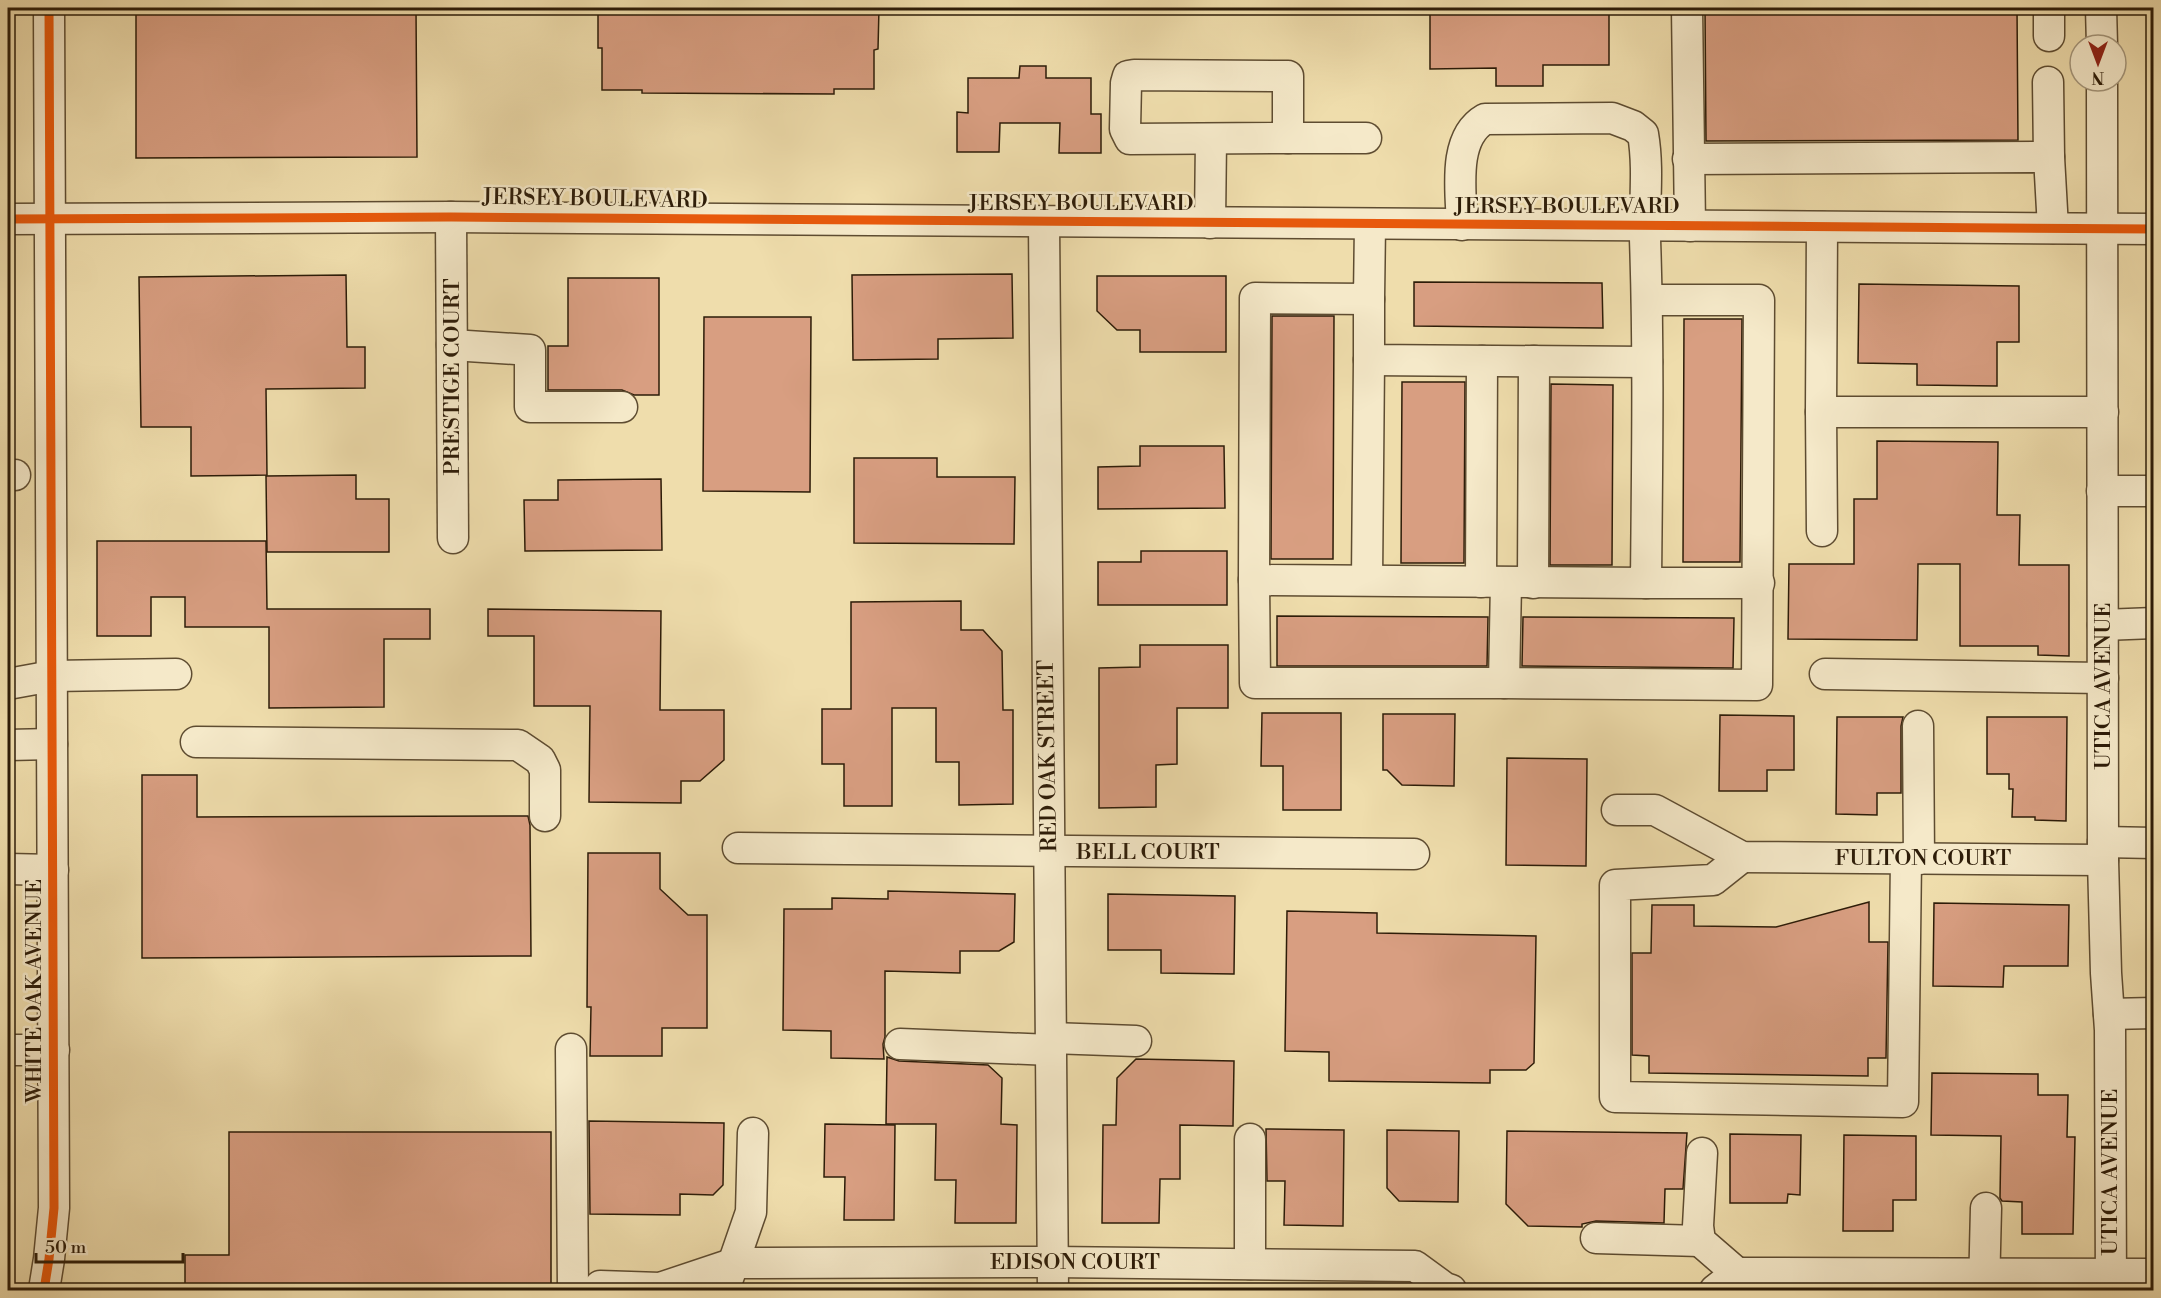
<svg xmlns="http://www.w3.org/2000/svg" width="2161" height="1298" viewBox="0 0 2161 1298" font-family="'Libre Bodoni',serif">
<rect width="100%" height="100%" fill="#efddac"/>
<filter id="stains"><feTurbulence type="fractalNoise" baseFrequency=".00333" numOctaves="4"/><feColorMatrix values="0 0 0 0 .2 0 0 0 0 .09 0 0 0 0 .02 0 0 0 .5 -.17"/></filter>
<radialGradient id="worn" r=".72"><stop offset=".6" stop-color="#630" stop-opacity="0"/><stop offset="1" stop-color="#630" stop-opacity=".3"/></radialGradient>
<g fill="#d89e81" stroke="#2d1c08" stroke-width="1.5">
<path d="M136 8H416L417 157 136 158Z"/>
<path d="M598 8H879L878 49 874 50V89H834V94L642 93V90H602V48H598Z"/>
<path d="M1430 8H1609V65H1543V86H1496V68L1430 69Z"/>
<path d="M1705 8H2017L2018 140 1706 141Z"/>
<path d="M1020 66H1046V78H1091V114H1101V153H1059L1060 123H1000L999 152H957V112L968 113V78H1019Z"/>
<path d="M1012 274 1013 338 938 339V359L853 360 852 275Z"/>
<path d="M346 275 347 347H365V388L266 389 267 475 191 476V427H141L139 277Z"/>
<path d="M1097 276H1226V352H1140V330H1117L1097 311Z"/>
<path d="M568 278H659V395H634L622 390H548V346H568Z"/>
<path d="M1414 282 1602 283 1603 328 1414 326Z"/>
<path d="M1859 284 2019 286V342H1997V386L1917 385V364L1858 363Z"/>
<path d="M1272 316H1334L1333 559H1271Z"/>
<path d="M704 317H811L810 492 703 491Z"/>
<path d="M1684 319H1742L1740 562H1683Z"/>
<path d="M1402 382H1465L1464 563H1401Z"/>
<path d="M1551 384 1613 385 1612 565H1550Z"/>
<path d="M1877 441 1998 442 1997 515H2020L2019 565H2069V656L2038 655V646H1960V564H1918L1917 640 1788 639 1789 564H1854V499H1877Z"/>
<path d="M1140 446H1224L1225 508 1098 509V467L1140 466Z"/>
<path d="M854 458H937V477H1015L1014 544 854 543Z"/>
<path d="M356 475V499H389V552H267L266 476Z"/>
<path d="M661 479 662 550 525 551 524 500H558V480Z"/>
<path d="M97 541H266L267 609H430V639H384V707L269 708V627H185V597H151V636H97Z"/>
<path d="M1141 551H1227V605H1098V562H1141Z"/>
<path d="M961 601V630H983L1002 651 1003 710H1013V804L959 805V762H936V708H892V806H844V764H822V709H851V602Z"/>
<path d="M488 609 661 611 660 710H724V760L700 781H681V803L589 802 590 706H534V636H488Z"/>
<path d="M1277 616 1488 617 1487 666H1277Z"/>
<path d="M1523 617 1734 618 1733 668 1522 666Z"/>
<path d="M1140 645H1228V708H1177V764L1156 765V807L1099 808V668L1140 667Z"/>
<path d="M1262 713H1341V810H1283V766H1261Z"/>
<path d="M1383 714H1455L1454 786 1402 785 1387 770H1383Z"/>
<path d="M1720 715 1794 716V770H1767V791H1719Z"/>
<path d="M1837 717H1903L1901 726V793H1877V815L1836 814Z"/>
<path d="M1987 717H2067L2066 821 2035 820V817H2012L2013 789H2009V774H1987Z"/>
<path d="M1507 758 1587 759 1586 866 1506 865Z"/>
<path d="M142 775H197V817L528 816 530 825 531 956 142 958Z"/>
<path d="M588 853H660V889L688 915H707V1028H662V1056H590L591 1007H587Z"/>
<path d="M888 891 1015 894 1014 942 999 951H960V973L885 971V1037L883 1044 884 1059 831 1058V1031L783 1030 784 909H832V898L888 899Z"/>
<path d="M1108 894 1235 896 1234 974 1161 973V950H1108Z"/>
<path d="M1869 902V942H1888L1886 1058H1868V1076L1649 1073V1056L1632 1055V953H1651L1652 905H1694V926L1776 927Z"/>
<path d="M1934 903 2069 905 2068 966H2004L2003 987 1933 986Z"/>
<path d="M1287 911 1377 913V933L1536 936 1534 1063 1526 1070H1490V1083L1329 1081V1052L1285 1051Z"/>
<path d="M887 1057 899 1061 988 1065 1002 1078 1001 1124 1017 1125 1016 1223H955L956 1180H935L936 1124H886Z"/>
<path d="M1136 1059 1234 1061 1233 1126 1180 1125V1179H1160L1159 1223H1102L1103 1125H1116L1117 1078Z"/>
<path d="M1932 1073 2038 1074V1095H2068L2067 1137H2075L2073 1234H2022V1202L2002 1201 2000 1198 2001 1136 1931 1135Z"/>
<path d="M589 1121 724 1123 723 1185 713 1195 680 1194V1215L590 1214Z"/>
<path d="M825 1124 895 1125 894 1220H844L845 1177H824Z"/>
<path d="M1266 1129 1344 1130 1343 1226 1284 1225 1285 1181H1267Z"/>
<path d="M1387 1130 1459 1131 1458 1202 1399 1201 1387 1188Z"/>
<path d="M1507 1131 1687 1133 1683 1189H1665L1664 1223 1596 1221 1582 1224V1227L1528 1226 1506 1204Z"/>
<path d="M229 1132H551V1290H185V1255H229Z"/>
<path d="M1730 1134 1801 1135 1800 1195 1788 1194 1787 1203H1730Z"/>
<path d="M1844 1135 1916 1136V1200H1893V1231H1843Z"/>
</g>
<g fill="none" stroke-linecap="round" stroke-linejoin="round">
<g stroke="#5e4c31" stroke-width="33">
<g id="minor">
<path d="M1687 8 1690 226"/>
<path d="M2049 8V36"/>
<path d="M2101 8 2102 45"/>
<path d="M1134 75 1288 76V138L1130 139 1125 129 1126 83 1128 76Z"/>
<path d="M2102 81 2103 860 2106 973 2110 1030 2111 1290"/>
<path d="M2048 82 2049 157"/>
<path d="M1288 138H1366"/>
<path d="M1688 159 2049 157 2053 228"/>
<path d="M451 217 453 538"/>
<path d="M8 219 451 217 2154 229"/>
<path d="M1044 222 1053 1290"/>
<path d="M1210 223 1211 139"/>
<path d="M1370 224 1369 299 1255 298 1254 580 1646 583C1647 468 1649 354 1645 239 1644 204 1649 169 1643 134L1633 126 1612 118 1485 119C1452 138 1461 192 1462 225"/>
<path d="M1822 227 1821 412H2103"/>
<path d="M1369 299V360L1647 362"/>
<path d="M452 345 530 350V407H622"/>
<path d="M1821 412 1822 531"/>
<path d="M8 475H15"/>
<path d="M2102 491H2154"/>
<path d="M1254 580 1255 683H1504"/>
<path d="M1367 580 1369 360"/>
<path d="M1481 582 1482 361"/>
<path d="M1506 583 1504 683 1757 685 1759 300H1647"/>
<path d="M1533 583 1534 361"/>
<path d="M1646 583H1759"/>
<path d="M2103 625 2154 623"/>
<path d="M1825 674 2103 678"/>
<path d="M8 684 52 676 176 674"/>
<path d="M1918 726 1919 859"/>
<path d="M196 742 518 745 540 760 545 770V816"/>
<path d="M8 745 52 744"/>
<path d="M1617 810H1655L1742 857 2103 860"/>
<path d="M2103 842 2154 843"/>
<path d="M738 848 1414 854"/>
<path d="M1742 857 1713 880 1615 885V1097L1903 1102 1906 858"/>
<path d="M8 869 53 870"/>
<path d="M2109 1014 2154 1013"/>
<path d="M1051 1038 1136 1041"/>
<path d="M900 1044 1051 1050"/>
<path d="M571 1049 573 1290"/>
<path d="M8 1050H54"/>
<path d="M1250 1139V1264"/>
<path d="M1702 1153 1698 1226 1700 1241 1737 1273"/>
<path d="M1596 1238 1700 1241"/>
<path d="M1737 1273 2154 1274"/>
<path d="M600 1286 660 1288 735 1263 1053 1262 1415 1266 1445 1288 1451 1290"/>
<path d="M44 1290 49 1259 54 1208 49 8"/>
<path d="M724 1290 751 1212 753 1133"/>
<path d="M1715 1290 1737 1273"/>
<path d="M1984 1290 1986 1208"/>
</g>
</g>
<use href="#minor" stroke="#f5e9c9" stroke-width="30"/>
<g stroke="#f5e9c9" stroke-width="13">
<g id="cycleway">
<path d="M8 219 451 217 2154 229"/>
<path d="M44 1290 49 1259 54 1208 49 8"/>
</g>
</g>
<use href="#cycleway" stroke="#e8590c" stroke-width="9"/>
</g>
<g text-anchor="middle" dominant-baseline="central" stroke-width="5" stroke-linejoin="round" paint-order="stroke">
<g font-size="22" fill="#2d1c08" stroke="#f5e9c9">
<text transform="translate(595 199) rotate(1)">JERSEY BOULEVARD</text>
<text x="1081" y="203">JERSEY BOULEVARD</text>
<text x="1567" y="206">JERSEY BOULEVARD</text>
<text transform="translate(452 377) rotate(-90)">PRESTIGE COURT</text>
<text transform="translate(2103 686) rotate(-90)">UTICA AVENUE</text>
<text transform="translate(1048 756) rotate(-91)">RED OAK STREET</text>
<text x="1148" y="852">BELL COURT</text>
<text x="1923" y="858">FULTON COURT</text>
<text transform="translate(34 991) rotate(-90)">WHITE OAK AVENUE</text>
<text transform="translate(2110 1172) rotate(-90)">UTICA AVENUE</text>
<text x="1075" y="1262">EDISON COURT</text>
</g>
</g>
<rect width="2161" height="1298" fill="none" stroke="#efddac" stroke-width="30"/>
<rect x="9" y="9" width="2143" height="1280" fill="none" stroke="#2d1c08" stroke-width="3"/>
<rect x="15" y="15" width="2131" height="1268" fill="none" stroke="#2d1c08" stroke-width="1.5"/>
<g transform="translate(2098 63) rotate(180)"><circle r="28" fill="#f5e9c9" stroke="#a5977c" stroke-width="1.5"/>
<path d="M0-4.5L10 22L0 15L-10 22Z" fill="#8f2418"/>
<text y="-9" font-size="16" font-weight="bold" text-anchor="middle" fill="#2d1c08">N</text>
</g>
<path d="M36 1253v9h147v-9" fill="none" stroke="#2d1c08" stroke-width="3"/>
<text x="45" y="1253" font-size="18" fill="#2d1c08" stroke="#f5e9c9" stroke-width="4.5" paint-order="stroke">50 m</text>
<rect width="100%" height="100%" filter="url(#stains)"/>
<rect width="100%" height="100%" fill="url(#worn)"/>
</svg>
